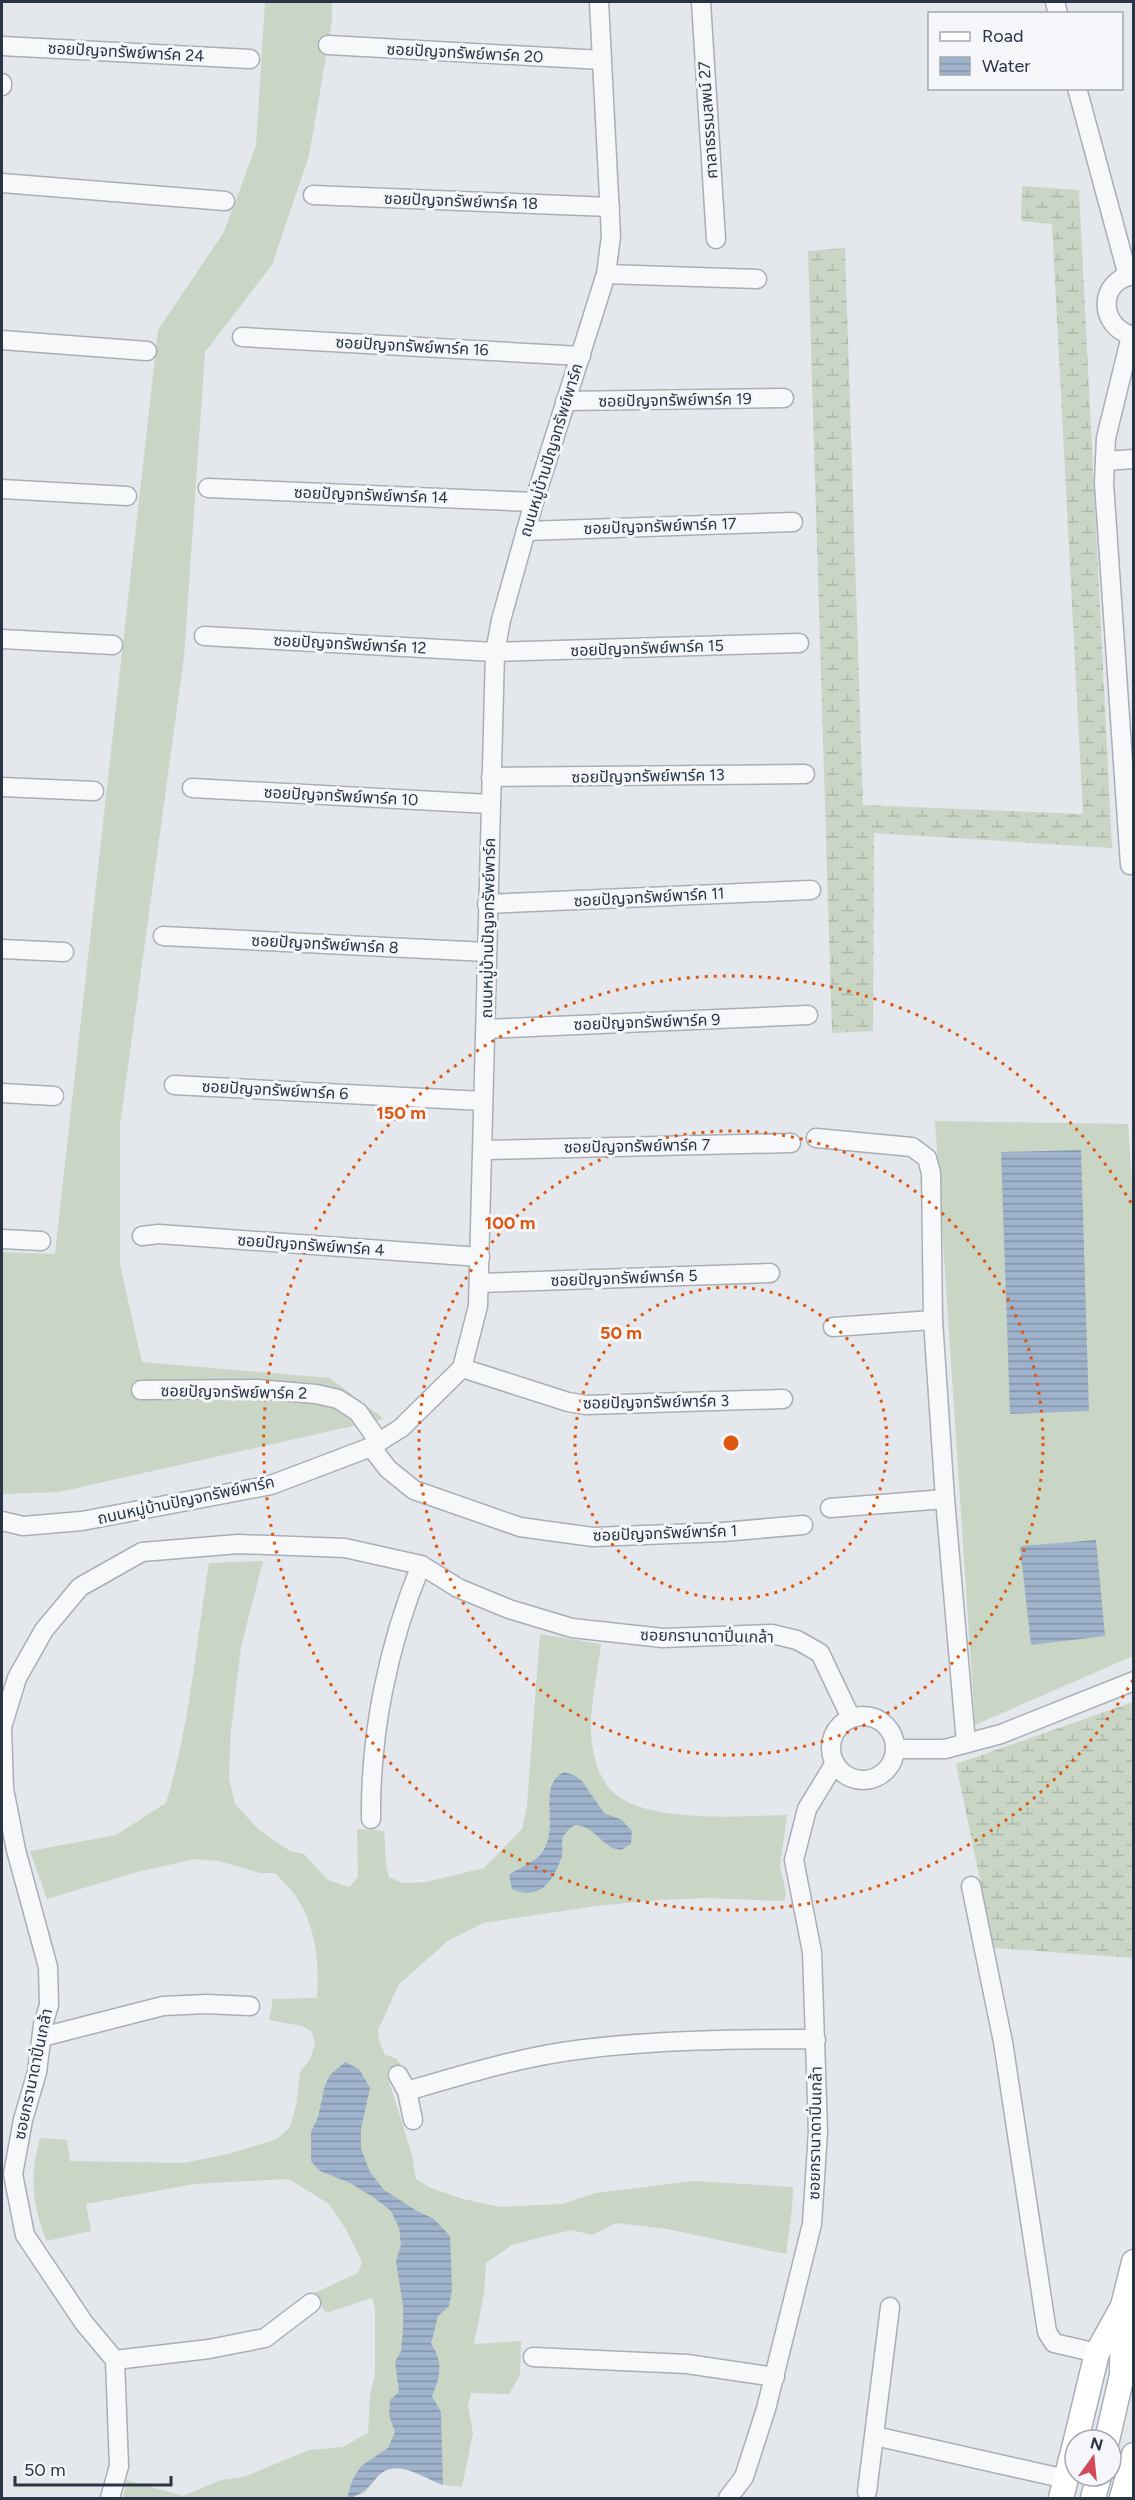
<svg xmlns="http://www.w3.org/2000/svg" width="1135" height="2500" viewBox="0 0 1135 2500" font-family="Figtree,'Noto Sans Thai',sans-serif">
<defs>
<pattern id="wetland-marsh" width="20" height="14" patternUnits="userSpaceOnUse" patternTransform="scale(1.5)"><rect width="20" height="14" fill="#c9d6c5"/><path d="M1 5h8M5 5V1M11 12h8M15 12V8" fill="none" stroke="#adb8ab"/></pattern>
<pattern id="water-rules" width="6" height="5" patternUnits="userSpaceOnUse" patternTransform="scale(1.5)"><rect width="6" height="5" fill="#9fb4cc"/><path d="M0 2.5h6" fill="none" stroke="#8293a7"/></pattern>
</defs>
<rect width="100%" height="100%" fill="#e4e7ec"/>
<g fill="url(#wetland-marsh)">
<path d="M1022 186 1079 190 1112 848 874 833 873 1031 832 1033 808 251 845 248 863 805 1083 814 1052 224 1021 221Z"/>
<path d="M1133 1702V1958L994 1948 956 1764Z"/>
</g>
<g fill="#c9d6c5">
<path d="M265 2H332V21L309 156 272 265 205 352 184 657 120 1125V1265L142 1362 330 1378 384 1419 59 1492 2 1494V1252L55 1254 158 330 224 232 256 146Z"/>
<path d="M935 1121 1128 1124 1134 1213 1133 1656 975 1725Z"/>
<path d="M263 1561 241 1647 231 1730 229 1778 235 1804 259 1830 290 1851 304 1854 328 1880 349 1887 358 1877 357 1829 384 1831C386 1847 384 1862 389 1877L402 1883 426 1882 484 1868 522 1829 527 1805 540 1634 601 1644C598 1670 592 1696 591 1722 590 1743 595 1771 609 1788 640 1825 743 1816 787 1815L780 1866 786 1893 784 1901 706 1898 659 1900 596 1906 483 1923 449 1940 399 1984 378 2030 379 2040 385 2055 396 2058 401 2065 387 2075 412 2155 416 2179 431 2188 463 2199 500 2207 562 2204 596 2193 694 2181 793 2187 792 2209 786 2254 667 2229 616 2223 592 2235 572 2230 542 2237 512 2245 486 2263 484 2294 474 2344 521 2341 520 2375 509 2394 471 2393 468 2406 473 2433 462 2487 443 2485 403 2468 388 2469 379 2475 365 2493 350 2498H123L127 2480 183 2496 221 2480 244 2477 309 2450 343 2447 368 2433 370 2395 375 2374V2308L372 2298 326 2313 314 2293 358 2273 362 2262 347 2231 329 2204 289 2179 194 2184 86 2204 91 2231 47 2241C31 2204 30 2176 40 2138L67 2140 70 2161 184 2163 232 2153 277 2139 290 2127 296 2106 300 2072 310 2059 315 2044 312 2032 302 2026 269 2020 273 1999 317 1998C319 1961 317 1931 297 1898 292 1889 282 1881 275 1873H260L219 1861 195 1859 137 1872 47 1899 30 1851 116 1835 166 1803C190 1726 196 1643 209 1563Z"/>
</g>
<g fill="url(#water-rules)">
<path d="M1081 1150 1089 1411 1010 1414 1001 1152Z"/>
<path d="M1096 1540 1105 1636 1031 1645 1020 1546Z"/>
<path d="M564 1772 574 1775 582 1781 604 1813 622 1820 632 1831 631 1844 621 1850C617 1849 611 1848 608 1845 599 1839 590 1826 577 1825 572 1825 565 1833 563 1837 561 1843 563 1850 562 1856 554 1880 540 1902 512 1889L509 1875C518 1868 534 1862 541 1854 562 1828 535 1786 564 1772Z"/>
<path d="M345 2062 359 2069 370 2088 361 2129V2149L370 2172 384 2190 417 2211 434 2219 450 2236 452 2290 449 2306 438 2316 431 2344C444 2361 440 2378 432 2396L441 2412 443 2485C423 2478 397 2457 378 2476 367 2488 366 2492 350 2498H347L352 2481 361 2466 388 2448 395 2432 389 2415 390 2400 399 2392 395 2362 401 2351 403 2330V2306L396 2261 401 2245 399 2228 391 2211 373 2197 350 2183 320 2171 311 2161V2132L318 2117 325 2085 330 2075Z"/>
</g>
<g fill="none" stroke-linecap="round" stroke-linejoin="round">
<g stroke="#a9aeb7" stroke-width="21">
<g id="minor">
<path d="M701 2 716 239"/>
<path d="M1055 2 1058 14"/>
<path d="M328 45 602 60"/>
<path d="M2 46 250 59"/>
<path d="M2 83V86"/>
<path d="M1077 88 1128 276"/>
<path d="M2 183 225 201"/>
<path d="M313 195 610 207"/>
<path d="M606 274 757 279"/>
<path d="M1134 275C1097 280 1098 328 1134 336"/>
<path d="M242 337 581 356"/>
<path d="M2 340 147 351"/>
<path d="M565 401 784 398"/>
<path d="M1105 461 1134 459"/>
<path d="M208 488 534 502"/>
<path d="M2 489 127 496"/>
<path d="M526 531 793 522"/>
<path d="M204 636 495 652 799 643"/>
<path d="M2 639 113 645"/>
<path d="M491 777 805 774"/>
<path d="M2 787 94 791"/>
<path d="M192 788 490 804"/>
<path d="M1130 865 1104 483 1106 438 1131 336"/>
<path d="M487 904 811 890"/>
<path d="M163 936 487 952"/>
<path d="M2 949 64 952"/>
<path d="M486 1029 808 1015"/>
<path d="M174 1085 483 1101"/>
<path d="M2 1093 54 1096"/>
<path d="M816 1138 912 1147 927 1158 931 1173 933 1320 945 1499 966 1743"/>
<path d="M484 1150 791 1143"/>
<path d="M142 1236 159 1234 480 1257"/>
<path d="M2 1239 41 1241"/>
<path d="M479 1283 770 1273"/>
<path d="M833 1327 933 1320"/>
<path d="M462 1368 568 1402 586 1405 783 1399"/>
<path d="M141 1390 257 1389 316 1394 338 1399 358 1412 379 1442"/>
<path d="M371 1447 388 1469 414 1490 520 1527 593 1537 723 1532 803 1525"/>
<path d="M830 1508 945 1499"/>
<path d="M2 1521 23 1526 82 1521 271 1485 371 1447 401 1428 462 1368 478 1306 495 652 501 620 534 502 606 274 611 236 599 2"/>
<circle cx="863" cy="1748" r="32"/>
<path d="M895 1749H945L1001 1734 1134 1681"/>
<path d="M371 1819C370 1733 388 1645 421 1565"/>
<path d="M971 1886 1003 2042 1047 2332 1054 2343 1097 2353"/>
<path d="M42 2037 163 2006 206 2004 250 2006"/>
<path d="M398 2075 407 2091 413 2120"/>
<path d="M407 2091C465 2074 524 2056 584 2049 659 2040 733 2039 808 2039L816 2040"/>
<path d="M533 2357 687 2364 775 2377"/>
<path d="M115 2360 209 2349 265 2338 311 2303"/>
<path d="M875 2436 1066 2479"/>
<path d="M867 2492 890 2307"/>
<path d="M110 2498 119 2466 115 2360 84 2323 25 2235 13 2174 23 2120 37 2072 43 2025 49 2005 48 1967 16 1850 4 1789 2 1727 17 1678 44 1630 80 1587 142 1552 238 1544 345 1548 421 1565 458 1588 509 1609 572 1628 663 1638 772 1634 797 1640 820 1653 851 1718"/>
<path d="M728 2498 744 2477 766 2409 812 2224 818 2131 812 1952 794 1860 807 1809 835 1763"/>
</g>
</g>
<g stroke="#a9aeb7" stroke-width="27">
<g id="secondary">
<path d="M1076 2440 1097 2353 1122 2308"/>
<path d="M1107 2440 1122 2375 1123 2306 1134 2262"/>
<path d="M1061 2498 1075 2444"/>
<path d="M1093 2498 1099 2476"/>
<path d="M1122 2498 1134 2455"/>
</g>
</g>
<use href="#minor" stroke="#f7f8fa" stroke-width="18"/>
<use href="#secondary" stroke="#fff" stroke-width="24"/>
</g>
<g fill="none" stroke="#df570f" stroke-width="3" stroke-dasharray="3 6">
<circle cx="731" cy="1443" r="156"/>
<circle cx="731" cy="1443" r="312"/>
<path d="M1133 1680A467 467 0 1 1 1133 1206"/>
</g>
<g text-anchor="middle" dominant-baseline="central" stroke-width="6" stroke-linejoin="round" paint-order="stroke">
<g font-size="16" fill="#2b3445" stroke="#f4f6f9">
<text transform="translate(126 52) rotate(3)">ซอยปัญจทรัพย์พาร์ค 24</text>
<text transform="translate(465 53) rotate(3)">ซอยปัญจทรัพย์พาร์ค 20</text>
<text transform="translate(708 120) rotate(-94)">ศาลาธรรมสพน์ 27</text>
<text transform="translate(461 201) rotate(2)">ซอยปัญจทรัพย์พาร์ค 18</text>
<text transform="translate(412 346) rotate(3)">ซอยปัญจทรัพย์พาร์ค 16</text>
<text transform="translate(675 400) rotate(-1)">ซอยปัญจทรัพย์พาร์ค 19</text>
<text transform="translate(551 450) rotate(-73)">ถนนหมู่บ้านปัญจทรัพย์พาร์ค</text>
<text transform="translate(371 495) rotate(2)">ซอยปัญจทรัพย์พาร์ค 14</text>
<text transform="translate(660 526) rotate(-2)">ซอยปัญจทรัพย์พาร์ค 17</text>
<text transform="translate(350 644) rotate(3)">ซอยปัญจทรัพย์พาร์ค 12</text>
<text transform="translate(647 648) rotate(-2)">ซอยปัญจทรัพย์พาร์ค 15</text>
<text transform="translate(648 776) rotate(-1)">ซอยปัญจทรัพย์พาร์ค 13</text>
<text transform="translate(341 796) rotate(3)">ซอยปัญจทรัพย์พาร์ค 10</text>
<text transform="translate(649 897) rotate(-3)">ซอยปัญจทรัพย์พาร์ค 11</text>
<text transform="translate(488 928) rotate(-89)">ถนนหมู่บ้านปัญจทรัพย์พาร์ค</text>
<text transform="translate(325 944) rotate(3)">ซอยปัญจทรัพย์พาร์ค 8</text>
<text transform="translate(647 1022) rotate(-2)">ซอยปัญจทรัพย์พาร์ค 9</text>
<text transform="translate(275 1090) rotate(3)">ซอยปัญจทรัพย์พาร์ค 6</text>
<text transform="translate(637 1146) rotate(-1)">ซอยปัญจทรัพย์พาร์ค 7</text>
<text transform="translate(311 1245) rotate(4)">ซอยปัญจทรัพย์พาร์ค 4</text>
<text transform="translate(624 1278) rotate(-2)">ซอยปัญจทรัพย์พาร์ค 5</text>
<text transform="translate(234 1392) rotate(1)">ซอยปัญจทรัพย์พาร์ค 2</text>
<text transform="translate(656 1402) rotate(-1)">ซอยปัญจทรัพย์พาร์ค 3</text>
<text transform="translate(186 1500) rotate(-12)">ถนนหมู่บ้านปัญจทรัพย์พาร์ค</text>
<text transform="translate(665 1533) rotate(-2)">ซอยปัญจทรัพย์พาร์ค 1</text>
<text transform="translate(707 1636) rotate(1)">ซอยกรานาดาปิ่นเกล้า</text>
<text transform="translate(33 2074) rotate(-78)">ซอยกรานาดาปิ่นเกล้า</text>
<text transform="translate(815 2133) rotate(-89)">ซอยกรานาดาปิ่นเกล้า</text>
</g>
</g>
<circle cx="731" cy="1443" r="9" fill="#df570f" stroke="#f4f6f9" stroke-width="3"/>
<g font-size="18" text-anchor="middle" font-weight="bold" fill="#df570f" stroke="#f4f6f9" stroke-width="6" stroke-linejoin="round" paint-order="stroke">
<text x="401" y="1119">150 m</text>
<text x="510" y="1229">100 m</text>
<text x="621" y="1339">50 m</text>
</g>
<rect width="1135" height="2500" fill="none" stroke="#2b3445" stroke-width="6"/>
<rect x="928" y="12" width="195" height="78" fill="#f4f6f9" stroke="#a4a8b1" stroke-width="1.5"/>
<rect x="940" y="32" width="30" height="9" fill="#ffffff" stroke="#a4a8b1" stroke-width="1.5"/>
<text x="982" y="42" font-size="18" fill="#2b3445">Road</text>
<rect x="940" y="57" width="30" height="18" fill="url(#water-rules)" stroke="#a4a8b1" stroke-width="1.5"/>
<text x="982" y="72" font-size="18" fill="#2b3445">Water</text>
<g transform="translate(1093 2458) rotate(15)"><circle r="28" fill="#f4f6f9" stroke="#a4a8b1" stroke-width="1.5"/>
<path d="M0-4.5L10 22L0 15L-10 22Z" fill="#d1495b"/>
<text y="-9" font-size="16" font-weight="bold" text-anchor="middle" fill="#2b3445">N</text>
</g>
<path d="M15 2476v9h156v-9" fill="none" stroke="#2b3445" stroke-width="3"/>
<text x="24" y="2476" font-size="18" fill="#2b3445" stroke="#f4f6f9" stroke-width="4.5" paint-order="stroke">50 m</text>
</svg>
